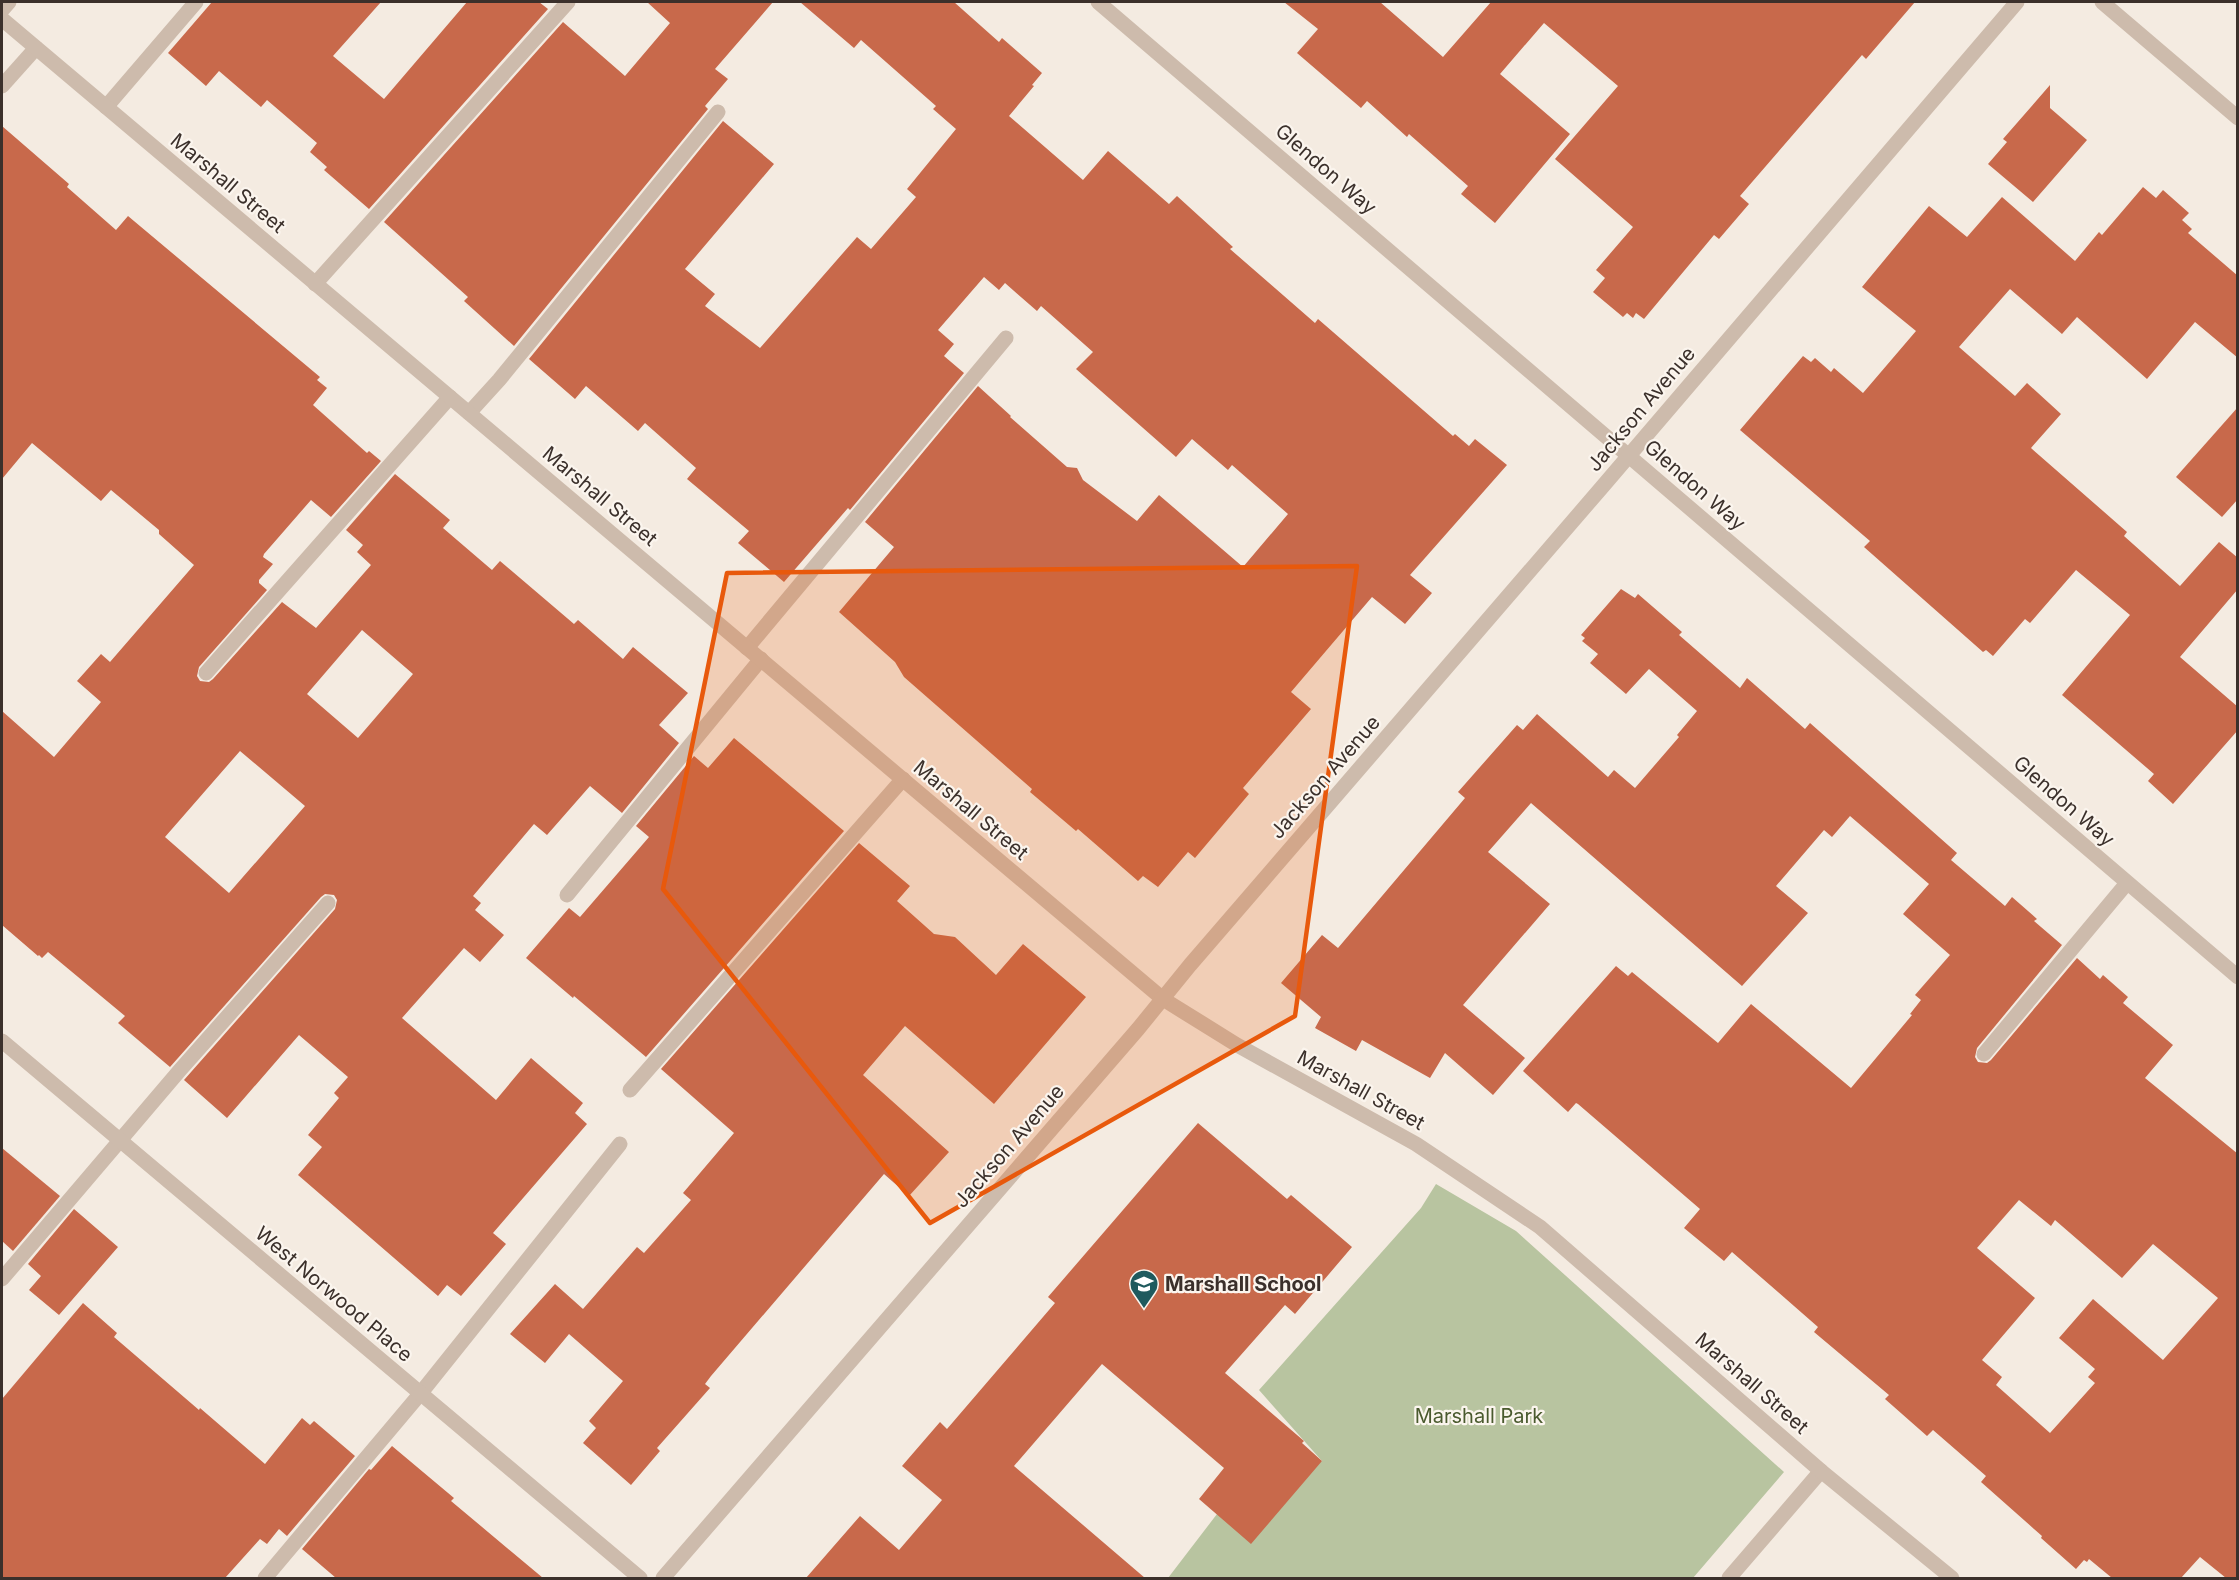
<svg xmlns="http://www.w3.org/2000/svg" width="2239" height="1580" viewBox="0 0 2239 1580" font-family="Inter,sans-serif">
<rect width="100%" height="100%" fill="#f4ebe1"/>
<path fill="#b8c4a0" d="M1436 1184 1516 1231 1784 1472 1693 1578H1168L1217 1514 1322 1461 1259 1390 1421 1208Z"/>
<g fill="#c8694b" fill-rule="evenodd">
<path d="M212 2H381L333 56 384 99 467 2H539L548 9 369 209 324 170 327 167 310 152 317 143 267 100 261 107 219 71 206 86 168 53Z"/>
<path d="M647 2H773L715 69 728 79 705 106 708 109 514 346 464 301 468 297 384 222 563 22 625 76 670 23Z"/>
<path d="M800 2H954L999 42 1002 38 1042 73 1032 85 1034 86 1009 116 1083 180 1108 151 1169 204 1177 196 1233 247 1230 249 1315 323 1318 319 1453 436 1455 434 1469 446 1475 439 1507 465 1410 575 1432 593 1405 624 1372 597 1291 692 1311 709 1243 788 1249 794 1195 858 1188 852 1158 887 1143 876 1138 881 1078 829 1076 831 1030 792 1032 789 904 677 895 662 839 612 894 547 865 522 978 386 1011 416 1010 417 1067 467 1077 468 1083 480 1137 521 1159 495 1243 567 1288 514 1232 465 1228 470 1192 439 1176 457 1076 369 1093 352 1041 306 1037 311 1005 283 999 290 984 277 938 330 954 344 944 356 964 373 850 510 848 508 784 582 738 543 749 531 687 479 696 468 645 423 638 431 586 386 575 399 529 359 723 121 774 164 685 269 715 294 705 306 760 348 857 237 871 249 916 197 907 189 956 129 933 109 936 106 861 40 854 48Z"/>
<path d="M1284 2H1380L1443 57 1491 2H1915L1866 59 1862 55 1740 196 1749 204 1719 239 1714 235 1644 319 1636 313 1633 318 1627 313 1623 317 1593 292 1605 278 1596 270 1633 227 1555 159 1618 86 1544 23 1500 74 1570 134 1495 223 1461 194 1468 186 1409 134 1407 137 1367 101 1361 108 1297 53 1318 29Z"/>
<path d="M2050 85V108L2087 140 2033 202 1988 164 2007 142 2003 139Z"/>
<path d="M2 126 69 184 67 187 116 230 128 216 320 377 317 380 327 388 313 405 367 453 369 451 381 461 331 517 311 500 264 554 263 557 273 564 259 580V583L267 590 199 667 197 676 200 681 209 682 213 679 282 602 316 628 371 565 357 552 363 545 346 530 395 474 450 520 443 528 492 570 500 561 574 624 578 620 623 659 633 647 688 693 659 725 679 743 622 813 590 786 547 835 534 824 473 896 481 903 475 910 504 935 480 962 464 948 402 1018 496 1100 531 1058 583 1103 575 1113 587 1124 493 1233 506 1244 461 1296 447 1285 438 1296 298 1175 322 1147 308 1135 339 1098 334 1093 348 1077 299 1035 227 1118 184 1080 335 909 337 900 334 895 325 894 321 897 170 1067 118 1023 125 1016 48 952 42 958 39 955 38 956 2 925V711L54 757 101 702 77 681 101 654 110 662 194 565 159 534V530L111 490 101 501 32 443 2 479ZM362 630 413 674 358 738 307 694ZM240 751 305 806 229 893 165 837Z"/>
<path d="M2143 187 2156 198 2163 190 2189 213 2182 220 2192 229 2188 233 2238 276V358L2195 322 2147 379 2077 317 2062 334 2010 289 1959 347 2015 396 2027 383 2061 414 2031 448 2127 532 2124 536 2180 586 2219 542 2238 558V589L2180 657 2238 707V730L2173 804 2148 781 2154 774 2062 695 2130 615 2076 570 2030 623 2025 619 1993 656 1986 650 1983 652 1864 547 1870 541 1740 430 1803 356 1811 362 1815 358 1831 372 1834 368 1863 393 1916 331 1862 287 1929 206 1967 237 2002 197 2075 261 2099 232 2102 235Z"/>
<path d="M2238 407V499L2222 517 2176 477Z"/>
<path d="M1621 589 1635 598 1638 594 1682 632 1679 635 1740 688 1747 678 1805 729 1810 723 1957 853 1951 860 2005 906 2012 897 2037 919 2034 921 2062 945 1977 1048 1975 1057 1978 1062 1987 1063 1991 1060 2077 958 2100 979 2103 975 2128 997 2123 1003 2173 1045 2145 1078 2238 1154V1578H2226L2200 1557 2181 1578H2112L2089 1559 2087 1562 2084 1560 2076 1569 2041 1538 2042 1536 1981 1482 1986 1476 1933 1430 1927 1436 1885 1399 1889 1395 1814 1332 1818 1327 1732 1252 1724 1261 1684 1228 1700 1209 1578 1104 1576 1103 1568 1112 1523 1071 1616 966 1628 976 1632 972 1718 1043 1751 1004 1851 1088 1912 1015 1910 1014 1921 1000 1915 995 1950 955 1903 914 1929 884 1850 816 1832 837 1824 830 1776 886 1808 913 1742 986 1531 803 1488 852 1550 904 1463 1005 1525 1058 1493 1095 1445 1053 1430 1078 1362 1040 1356 1051 1315 1028 1321 1017 1281 983 1322 935 1338 948 1465 798 1458 792 1517 725 1523 730 1537 714 1608 777 1614 770 1635 788 1679 737 1677 735 1697 711 1649 669 1626 694 1590 663 1598 654 1582 641 1585 638 1581 635ZM2019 1200 2051 1226 2055 1220 2122 1278 2153 1244 2218 1298 2163 1360 2093 1299 2059 1338 2095 1369 2088 1377 2095 1383 2050 1433 1996 1385 2002 1377 1982 1360 2035 1298 1977 1248Z"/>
<path d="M734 738 844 831 646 1057 574 996 573 998 526 958 569 908 580 917 649 837 636 826 694 756 708 768Z"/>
<path d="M859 843 910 886 897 901 934 934 955 937 996 975 1023 944 1086 997 994 1104 905 1026 863 1075 949 1152 909 1196 884 1174 711 1376 705 1384 710 1388 657 1448 660 1451 631 1485 583 1443 596 1428 589 1421 623 1381 569 1334 545 1363 510 1334 555 1284 583 1309 637 1247 644 1253 691 1200 683 1193 734 1133 661 1069Z"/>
<path d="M1198 1123 1287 1199 1291 1195 1352 1247 1295 1314 1285 1305 1225 1373 1304 1441 1302 1443 1322 1461 1251 1544 1199 1499 1224 1468 1102 1364 1014 1466 1145 1578H806L860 1516 899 1550 942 1500 902 1466 940 1422 947 1429 1055 1303 1048 1297Z"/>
<path d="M2 1148 60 1196 13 1251 2 1241Z"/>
<path d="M74 1209 118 1247 59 1315 29 1290 41 1276 28 1264Z"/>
<path d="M83 1303 117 1333 114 1337 199 1410 200 1408 265 1464 302 1418 310 1425 314 1421 355 1456 287 1536 279 1529 267 1544 260 1539 225 1578H2V1399Z"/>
<path d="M392 1446 454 1498 451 1501 543 1578H336L302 1549 369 1469 371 1470Z"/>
</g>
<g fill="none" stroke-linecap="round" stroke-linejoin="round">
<g stroke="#cdbbac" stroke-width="15">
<path d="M2 10 9 2"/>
<path d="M2 86 36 48"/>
<path d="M106 107 196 2"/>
<path d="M315 284 568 2"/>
<path d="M469 413 499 380 718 112"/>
<path d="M747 648 1006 338"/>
<path d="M206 673 450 397"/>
<path d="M567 895 761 659"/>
<path d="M1984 1054 2127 883"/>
<path d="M630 1090 903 779"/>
<path d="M2 1279 180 1070 328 903"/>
<path d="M265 1578 420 1394 620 1144"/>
<path d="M1729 1578 1821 1471"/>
</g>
<g stroke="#cdbbac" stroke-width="15">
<path d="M1098 2 2238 977"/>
<path d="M2102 2 2238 118"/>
<path d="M2 19 1163 999 1237 1045 1416 1144 1540 1227 1821 1471 1952 1578"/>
<path d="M2 1041 640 1578"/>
<path d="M663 1578 1138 1029 1190 965 1603 486 2017 2"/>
</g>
</g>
<path fill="#e8590c" fill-opacity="0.2" stroke="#e8590c" stroke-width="4.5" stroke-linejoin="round" d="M1357 566 1295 1016 930 1223 663 889 727 573Z"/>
<defs>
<g id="school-pin" transform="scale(1.5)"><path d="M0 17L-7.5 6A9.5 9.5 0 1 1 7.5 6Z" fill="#1f5a5e" stroke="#fbf5ee"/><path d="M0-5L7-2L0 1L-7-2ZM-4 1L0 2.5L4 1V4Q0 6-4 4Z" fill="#fff"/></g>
</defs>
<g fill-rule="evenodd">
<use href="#school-pin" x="1144" y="1284"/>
</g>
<g text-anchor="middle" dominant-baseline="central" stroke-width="4.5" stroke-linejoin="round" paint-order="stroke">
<g font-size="20" fill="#3b302b" stroke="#fbf5ee">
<text transform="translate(1326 169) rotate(41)">Glendon Way</text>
<text transform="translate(228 183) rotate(40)">Marshall Street</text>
<text transform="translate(1641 409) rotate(-50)">Jackson Avenue</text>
<text transform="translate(1695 485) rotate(41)">Glendon Way</text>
<text transform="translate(600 496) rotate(40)">Marshall Street</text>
<text transform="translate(1325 777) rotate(-49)">Jackson Avenue</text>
<text transform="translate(2064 801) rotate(41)">Glendon Way</text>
<text transform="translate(971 810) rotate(40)">Marshall Street</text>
<text transform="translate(1361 1090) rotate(29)">Marshall Street</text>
<text transform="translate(1009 1146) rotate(-49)">Jackson Avenue</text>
<text transform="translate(334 1294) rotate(40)">West Norwood Place</text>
<text transform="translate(1752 1383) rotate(41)">Marshall Street</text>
</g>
<g font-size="20" font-weight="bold" fill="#3b302b" stroke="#fbf5ee" text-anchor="start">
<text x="1165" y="1284">Marshall School</text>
</g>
<g font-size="20" fill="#4a5a2e" stroke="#fbf5ee">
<text x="1479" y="1416">Marshall Park</text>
</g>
</g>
<rect width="2239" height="1580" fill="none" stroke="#3b302b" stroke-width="6"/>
</svg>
